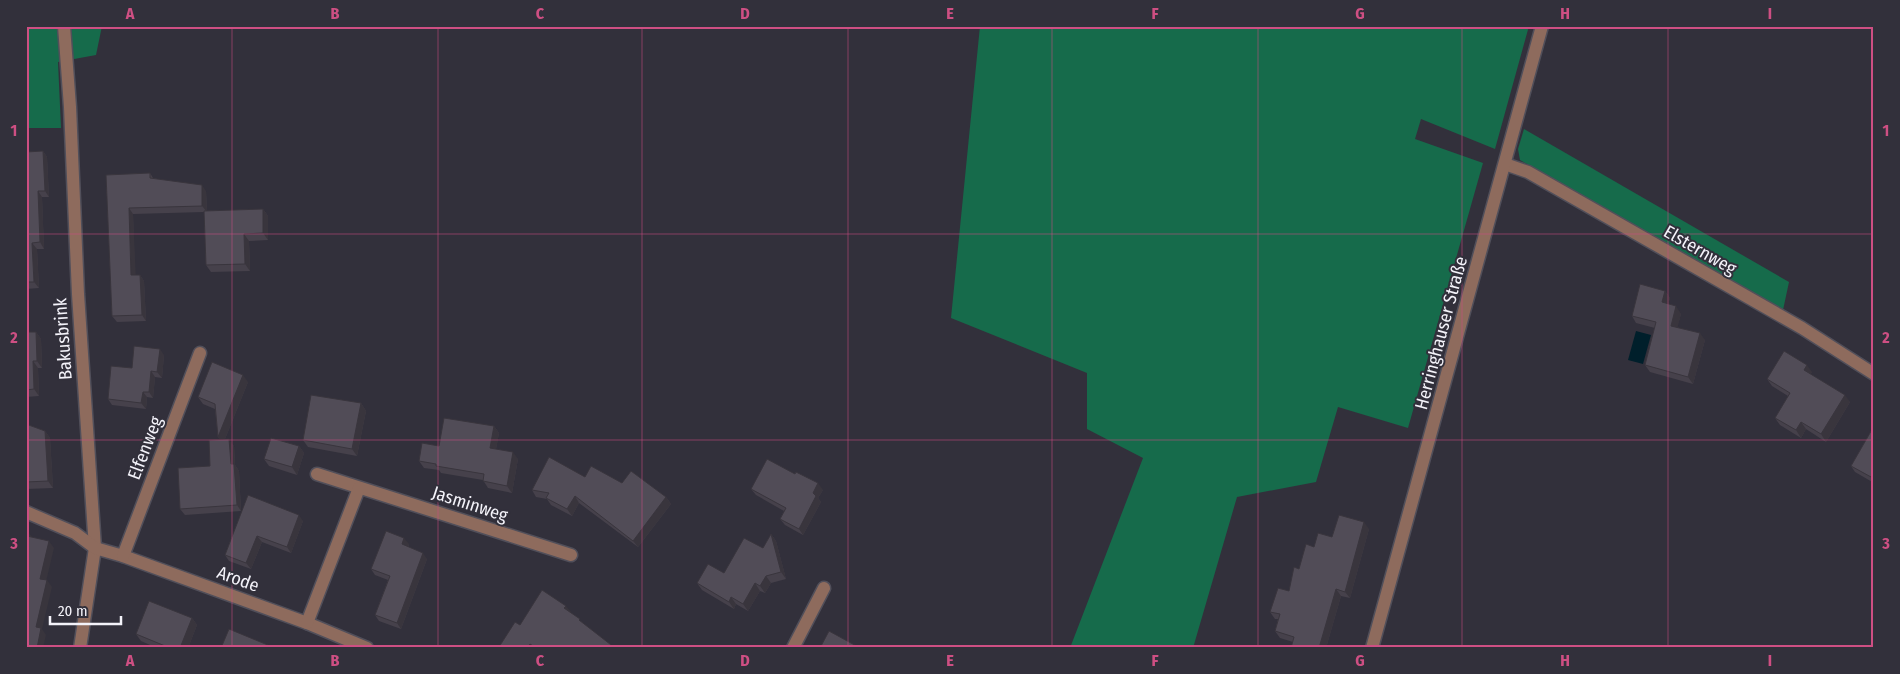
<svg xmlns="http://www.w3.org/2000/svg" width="1900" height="674" viewBox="0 0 1900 674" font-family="'Fira Sans Condensed',sans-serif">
<rect width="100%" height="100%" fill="#32303b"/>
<g fill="#166b4b">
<path d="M26 26H102L96 55 58 62 61 128H26Z"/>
<path d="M980 26H1529L1495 149 1421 119 1415 139 1483 163 1408 428 1338 407 1316 482 1237 497 1193 648H1070L1143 458 1087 429V373L951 318Z"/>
<path d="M1524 129 1789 282 1783 310 1520 160 1518 149Z"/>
</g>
<path fill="#001f2b" d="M1636 331 1651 335 1643 364 1628 360Z"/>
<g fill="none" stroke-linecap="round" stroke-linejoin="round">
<g stroke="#514f5a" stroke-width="15">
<g id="street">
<path d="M64 26 70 107 78 294 95 548 80 648"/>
<path d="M1505 164 1528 172 1802 328 1874 374"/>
<path d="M317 474 571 555"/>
<path d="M26 512 75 533 95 548 123 556 307 623 367 648"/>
<path d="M123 556 200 353"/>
<path d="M307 623 359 488"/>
<path d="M793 648 824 588"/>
<path d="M1372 648 1542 26"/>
</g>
</g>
<use href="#street" stroke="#8e6b5d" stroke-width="12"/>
</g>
<g fill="#46414b">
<path d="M26 136 28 138V152L43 151 47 157 49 197H42L44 249H37L39 288 26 289Z"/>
<path d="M150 173 153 178 206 191 207 211 263 209 268 216V240L249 241 250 271 211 272 206 265 204 212 133 214 135 275H140L144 281 146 321 117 322 112 316 106 175Z"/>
<path d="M1665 291 1670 298 1668 304 1681 314 1677 327 1705 340 1693 384 1650 372 1645 365 1655 328 1636 323 1632 316Z"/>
<path d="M26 332H36L41 339 42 368H38L39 396 26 397Z"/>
<path d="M164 355 162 378 155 377 153 398 147 397 146 409 112 405 108 399 132 368Z"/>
<path d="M1812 372 1810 374 1850 402 1826 442 1806 429 1801 438 1780 425 1775 418 1788 396 1772 386 1767 379Z"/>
<path d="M248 382 225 439 234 446 235 465 239 471 241 511 185 515 180 509 210 466 220 439 218 437 215 409 203 404 198 397Z"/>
<path d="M361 403 366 411 357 456 308 447 303 440Z"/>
<path d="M26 424 45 431 50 438 53 488 26 489Z"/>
<path d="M494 426 499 433 496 449 518 459 512 493 488 488 483 480 441 473 439 470 424 468 419 461 439 446Z"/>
<path d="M1874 426V483L1855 472 1851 466Z"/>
<path d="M299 446 304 453 297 475 269 466 264 459Z"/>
<path d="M585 477 622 483 666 497 671 504 638 547 579 503 572 516 551 505 547 499 536 497 532 490Z"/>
<path d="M751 489 823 490 818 498 821 502 803 535 785 525 780 519 784 511 756 495Z"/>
<path d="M248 495 303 521 291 553 262 542 251 569 229 561 225 555Z"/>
<path d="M1369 529 1350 598 1341 596 1326 648H1291L1293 642 1280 638 1275 631 1278 619H1275L1270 612 1289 591 1299 569 1314 547 1332 537Z"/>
<path d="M771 534 776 541 786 579 771 583 765 593 760 591 748 611 736 604 734 609 702 590 697 583 724 573 763 548Z"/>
<path d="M409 544 408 547 427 559 401 629 379 621 375 615 388 580 375 575 371 569Z"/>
<path d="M192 618 197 625 188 648H157L141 641 136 634Z"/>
</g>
<g fill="#39353d">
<path d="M26 136 28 138V158L26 155Z"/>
<path d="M43 151 47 157 49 197 45 191Z"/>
<path d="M202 185 206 191 207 212 202 206Z"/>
<path d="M38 191 42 197 44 249 40 242Z"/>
<path d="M129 208 133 214 136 281 131 275Z"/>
<path d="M263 209 268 216V240L263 233Z"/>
<path d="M244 234 249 241 250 271 245 264Z"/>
<path d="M32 243 37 249 39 288 34 282Z"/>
<path d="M140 275 144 281 146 321 142 315Z"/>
<path d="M1665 291 1670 298 1667 309 1662 302Z"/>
<path d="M1676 306 1681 314 1676 333 1671 326Z"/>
<path d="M36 332 41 339 42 368 37 361Z"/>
<path d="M1700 333 1705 340 1693 384 1688 377Z"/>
<path d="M160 349 164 355 162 378 157 372Z"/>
<path d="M33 361 38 368 39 396 34 389Z"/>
<path d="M1807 365 1812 372 1809 377 1804 370Z"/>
<path d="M151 371 155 377 153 398 149 392Z"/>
<path d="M243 375 248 382 223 444 218 437Z"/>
<path d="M143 392 147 397 146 409 141 403Z"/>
<path d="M1845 395 1850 402 1826 442 1821 434Z"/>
<path d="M361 403 366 411 357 456 352 449Z"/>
<path d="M1801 422 1806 429 1801 438 1796 430Z"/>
<path d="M494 426 499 433 495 455 490 448Z"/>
<path d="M45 431 50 438 53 488 48 481Z"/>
<path d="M229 439 234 446 235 465 239 471 241 511 237 505 231 464Z"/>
<path d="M299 446 304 453 297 475 292 467Z"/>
<path d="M513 452 518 459 512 493 507 486Z"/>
<path d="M1874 472V482L1871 477Z"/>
<path d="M818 483 823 490 818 498 821 502 803 535 799 529 813 493Z"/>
<path d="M575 496 579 503 572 516 567 509Z"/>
<path d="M666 497 671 504 638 547 633 541Z"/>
<path d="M299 515 303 521 291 553 287 547Z"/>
<path d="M1364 522 1369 529 1350 598 1345 592Z"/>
<path d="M28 532 33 538 27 536Z"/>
<path d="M771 534 776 541 786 579 781 572Z"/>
<path d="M257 536 262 542 251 569 246 563Z"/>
<path d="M404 538 409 544 406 551 402 544Z"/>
<path d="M49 541 54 548 45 586 40 579Z"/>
<path d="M423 553 427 559 401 629 397 623Z"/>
<path d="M766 576 771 583 765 593 760 586Z"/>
<path d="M47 580 52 587 42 629 46 635 43 648H37L36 627Z"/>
<path d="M755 583 760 591 748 611 743 604Z"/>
<path d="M1336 589 1341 596 1326 648H1319Z"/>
<path d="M731 597 736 604 734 609 729 602Z"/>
<path d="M566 606 571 612 569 615 564 608Z"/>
<path d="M192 618 197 625 188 648H180Z"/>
<path d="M530 644 533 648H527Z"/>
</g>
<g fill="#514c57" stroke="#39353d">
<path d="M43 151 45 191H38L40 242 32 243 34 282H26V152Z"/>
<path d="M150 173V178L202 185V206L129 208 131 275H140L142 315 112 316 106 175Z"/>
<path d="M263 209V233L244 234 245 264 206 265 204 211Z"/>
<path d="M1640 284 1665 291 1662 302 1676 306 1671 326 1700 333 1688 377 1645 365 1656 322 1632 316Z"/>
<path d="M26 332H36L37 361H33L34 389 26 390Z"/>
<path d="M134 346 160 349 157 372 151 371 149 392H143L141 403 108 399 111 366 132 368Z"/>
<path d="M1784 351 1807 365 1804 370 1845 395 1821 434 1801 422 1796 430 1775 418 1790 393 1767 379Z"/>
<path d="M212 362 243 375 218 437 215 404 198 397Z"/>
<path d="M311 395 361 403 352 449 303 440Z"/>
<path d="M444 418 494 426 490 448 513 452 507 486 483 481 484 474 436 466V464L419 461 422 443 439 446Z"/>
<path d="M26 424 45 431 48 481 26 482Z"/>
<path d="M1874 426V472L1871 477 1851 466Z"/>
<path d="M271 438 299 446 292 467 264 459Z"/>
<path d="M229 439 231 464H234L237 505 180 509 178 468 210 466 209 440Z"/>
<path d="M549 457 585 477 591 466 622 483 631 471 666 497 633 541 575 496 567 509 546 498 549 493 532 490Z"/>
<path d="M767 459 795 474 796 472 818 483 813 493 816 496 799 529 780 519 786 508 751 489Z"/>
<path d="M248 495 299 515 287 547 257 536 246 563 225 555Z"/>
<path d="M1339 515 1364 522 1345 592 1336 589 1319 648H1291L1294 637 1275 631 1280 614 1270 612 1278 588 1289 591 1294 567 1299 569 1306 544 1314 547 1318 533 1332 537Z"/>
<path d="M26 531 28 532 27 536 49 541 40 579 47 580 36 627 41 628 37 648H26Z"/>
<path d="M386 531 404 538 402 544 423 553 397 623 375 615 390 576 371 569Z"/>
<path d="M771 534 781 572 766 576 760 586 755 583 743 604 731 597 729 602 697 583 708 564 724 573 744 538 763 548Z"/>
<path d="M542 590 566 606 564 608 580 619 579 620 615 648H536L530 644 527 648H500L499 647 515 622 520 625Z"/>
<path d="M149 601 192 618 180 648H170L136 634Z"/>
<path d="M229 629 275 648H221Z"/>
<path d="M829 631 860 648H820Z"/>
</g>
<path fill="none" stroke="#ce4f83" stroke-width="1" stroke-opacity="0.55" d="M232 26V648M438 26V648M642 26V648M848 26V648M1052 26V648M1258 26V648M1462 26V648M1668 26V648M26 234H1874M26 440H1874"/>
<g text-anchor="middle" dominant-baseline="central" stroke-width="4" stroke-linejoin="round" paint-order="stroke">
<g font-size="18" fill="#f4f3fa" stroke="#32303b">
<text transform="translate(1700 250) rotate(30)">Elsternweg</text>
<text transform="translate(1441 333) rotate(-75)">Herringhauser Straße</text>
<text transform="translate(63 339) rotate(-94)">Bakusbrink</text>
<text transform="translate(145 448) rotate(-69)">Elfenweg</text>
<text transform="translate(470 504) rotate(18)">Jasminweg</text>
<text transform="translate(238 579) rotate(20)">Arode</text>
</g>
</g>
<rect width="1900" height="674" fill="none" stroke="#32303b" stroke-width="55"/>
<path d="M50 616v8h71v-8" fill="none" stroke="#f4f3fa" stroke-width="2.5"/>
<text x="58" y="616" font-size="15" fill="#f4f3fa" stroke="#32303b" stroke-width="4" paint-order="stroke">20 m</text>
<rect x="28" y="28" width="1844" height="618" fill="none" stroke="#ce4f83" stroke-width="2"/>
<g font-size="16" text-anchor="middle" font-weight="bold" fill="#ce4f83">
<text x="130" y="19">A</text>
<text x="335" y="19">B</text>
<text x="540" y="19">C</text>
<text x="745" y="19">D</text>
<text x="950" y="19">E</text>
<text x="1155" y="19">F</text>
<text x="1360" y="19">G</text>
<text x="1565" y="19">H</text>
<text x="1770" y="19">I</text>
<text x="14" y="136">1</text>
<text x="1886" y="136">1</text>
<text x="14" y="343">2</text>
<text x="1886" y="343">2</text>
<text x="14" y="549">3</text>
<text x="1886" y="549">3</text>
<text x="130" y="666">A</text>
<text x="335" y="666">B</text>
<text x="540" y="666">C</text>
<text x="745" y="666">D</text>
<text x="950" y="666">E</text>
<text x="1155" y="666">F</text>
<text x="1360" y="666">G</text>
<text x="1565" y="666">H</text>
<text x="1770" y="666">I</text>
</g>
</svg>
